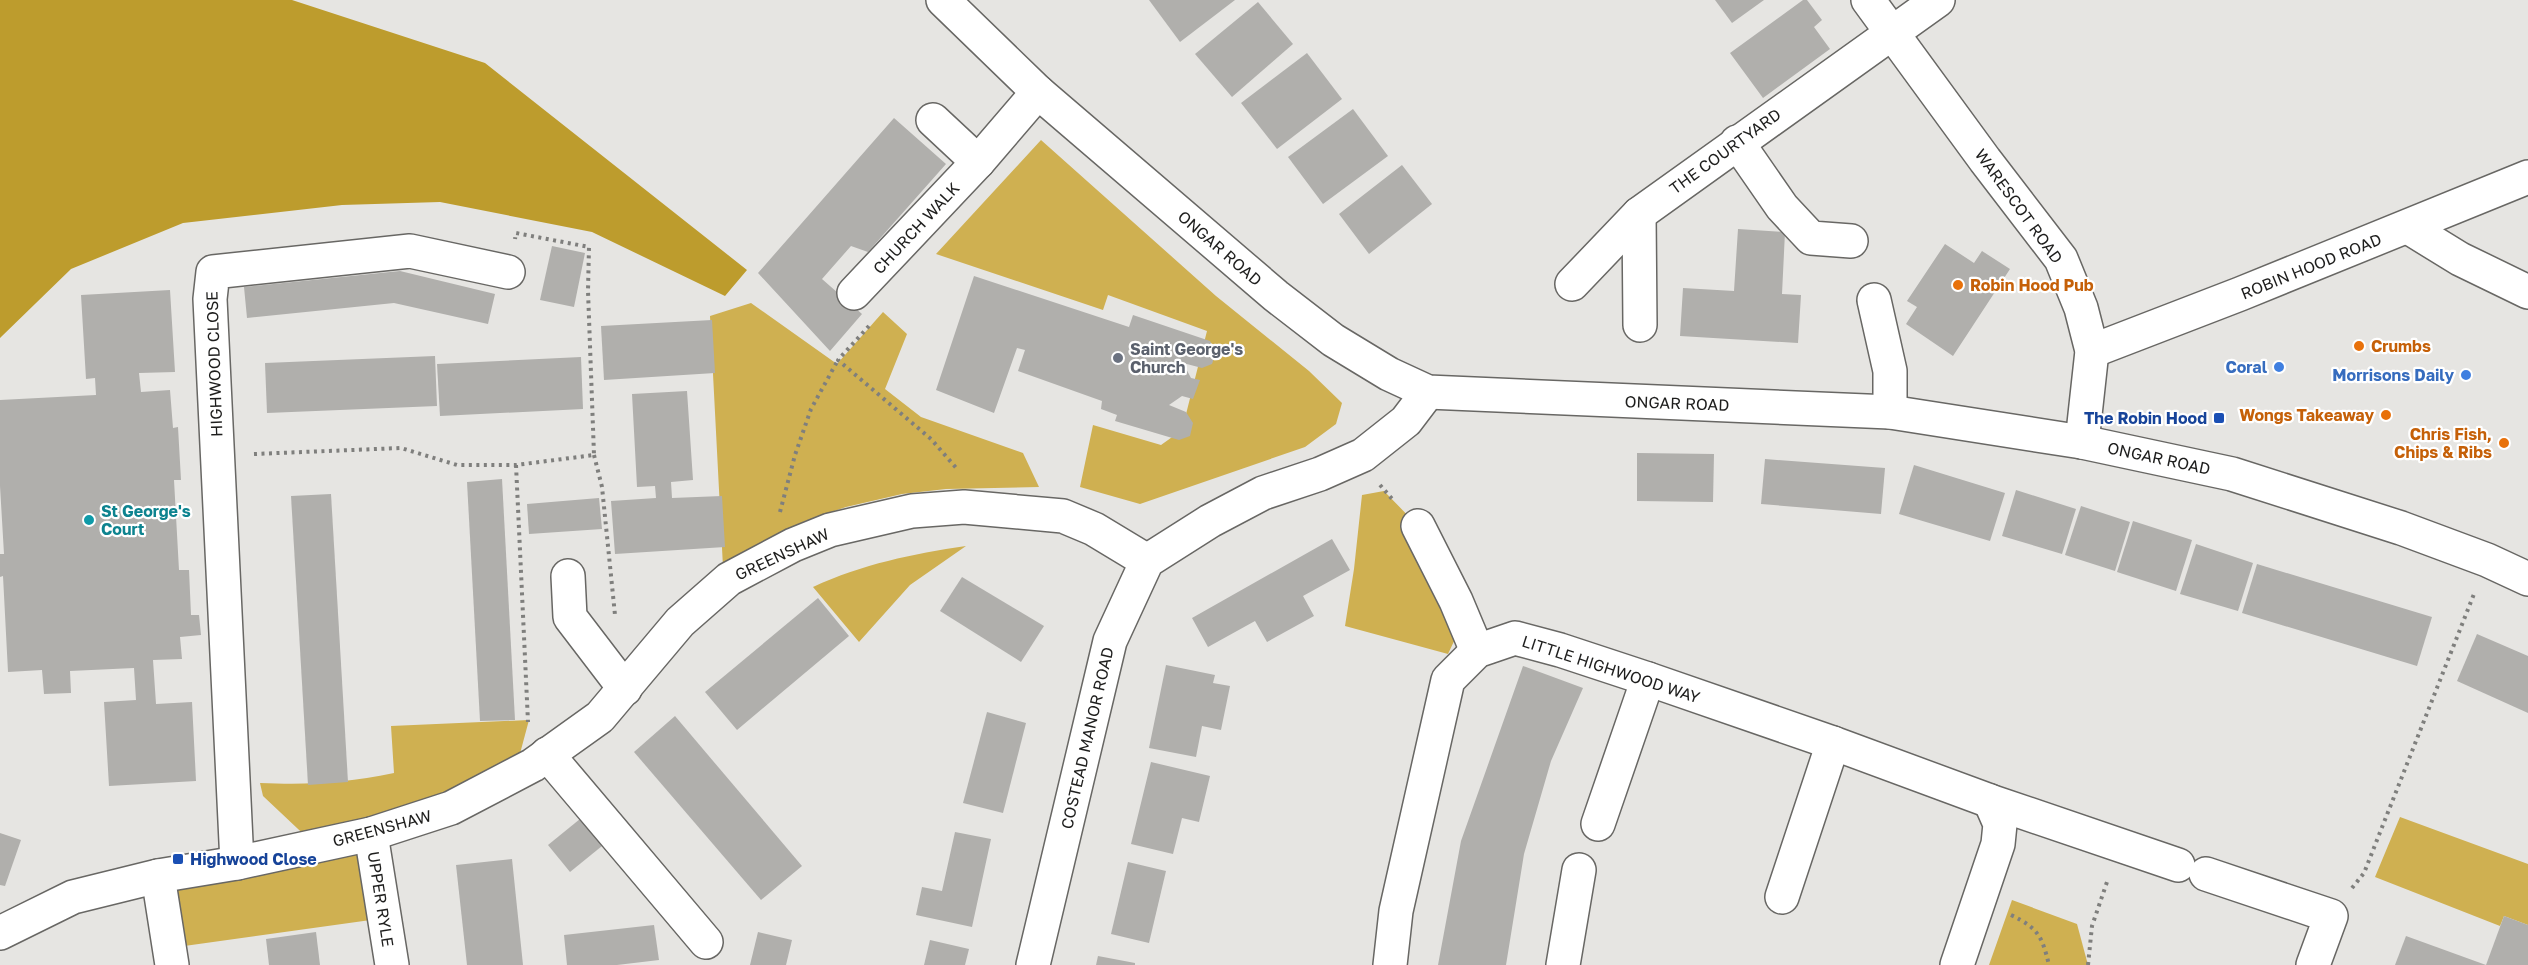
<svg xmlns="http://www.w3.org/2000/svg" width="2528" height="965" viewBox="0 0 2528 965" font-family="'Golos Text',sans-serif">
<rect width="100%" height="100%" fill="#e6e5e2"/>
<g fill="#cfb051">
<path d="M1041 140 1216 296 1309 371 1342 403 1336 424 1305 447 1140 504 1080 487 1093 425 1161 445 1182 430 1207 331 1108 295 1103 310 936 254Z"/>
<path d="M751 303 837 364 883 312 907 334 885 389 921 417 1023 453 1039 487 946 489 902 494 846 507 805 521 723 567 710 316Z"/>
<path d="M1384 491 1418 526 1464 620 1448 654 1345 626 1354 569 1362 495Z"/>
<path d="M966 546 910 585 859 642 813 587C863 564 912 554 966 546Z"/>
<path d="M529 720 514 776 371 834 385 918 170 948 158 876 315 845 263 796 260 783C310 785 345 783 394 773L391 726Z"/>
<path d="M2400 817 2528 864V925L2504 916 2500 926 2375 877Z"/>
<path d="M2012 900 2077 924 2088 965H1989Z"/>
</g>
<path fill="#bd9c2d" d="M0 0H292L485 63 747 270 725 296 592 232 440 202 342 205 183 223 71 269 0 338Z"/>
<g fill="#b0afac">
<path d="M1149 0H1235L1180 42Z"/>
<path d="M1715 0H1764L1732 23Z"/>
<path d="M1803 0H1807L1822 20 1814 27 1830 49 1763 98 1730 53Z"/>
<path d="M1258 2 1293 44 1232 97 1195 54Z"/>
<path d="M1307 53 1342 99 1277 149 1241 103Z"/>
<path d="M1353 109 1388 156 1323 204 1288 157Z"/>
<path d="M894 118 946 164 868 252 851 246 822 279 862 314 830 351 758 273Z"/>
<path d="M1402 165 1432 204 1369 254 1339 214Z"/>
<path d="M1738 229 1785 232 1782 294 1801 295 1798 343 1680 336 1683 288 1734 291Z"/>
<path d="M1945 244 1974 263 1982 251 2010 269 1953 356 1906 324 1917 307 1907 301Z"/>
<path d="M552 246 585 253 574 307 540 300Z"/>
<path d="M400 271 495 294 488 324 394 303 247 318 244 287Z"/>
<path d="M974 276 1129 327 1133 315 1210 341 1216 352 1212 364 1202 368 1183 363 1191 378 1200 380 1193 399 1182 396 1169 405 1186 412 1193 423 1190 436 1179 440 1115 421 1117 415 1101 409 1102 401 1018 371 1025 350 1017 348 994 413 936 390Z"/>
<path d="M170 290 175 372 139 373 141 392 170 390 173 428 178 427 181 480H174L179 570H189L191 615H199L201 635 180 637 182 659 153 660 156 704 192 702 196 781 109 786 104 702 136 700 134 668 70 671 71 693 44 694 42 670 8 672 3 576 0 577V554H4L0 486V400L96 395 95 378 86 379 81 295Z"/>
<path d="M712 320 715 373 604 380 601 326Z"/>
<path d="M435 356 437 406 267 413 265 363Z"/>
<path d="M581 357 583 409 440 416 437 364Z"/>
<path d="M687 391 693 480 671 482 672 498 722 496 725 547 615 554 611 501 656 498 655 486 637 487 632 394Z"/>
<path d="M1637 453 1714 454 1713 502 1637 501Z"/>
<path d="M1765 459 1885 468 1881 514 1761 504Z"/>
<path d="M1914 465 2005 493 1990 541 1899 514Z"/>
<path d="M502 479 515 720 480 721 467 482Z"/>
<path d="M2016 490 2076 509 2062 554 2002 536Z"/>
<path d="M331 494 348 782 308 785 291 496Z"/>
<path d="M599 498 602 529 529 534 527 504Z"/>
<path d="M2081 506 2130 522 2115 571 2065 555Z"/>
<path d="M2133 521 2192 540 2176 591 2117 572Z"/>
<path d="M1332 539 1350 570 1303 596 1314 616 1267 642 1255 621 1208 647 1192 618Z"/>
<path d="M2196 544 2253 563 2238 611 2180 594Z"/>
<path d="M2257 564 2432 617 2417 666 2242 613Z"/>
<path d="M962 577 1044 626 1021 662 940 611Z"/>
<path d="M818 598 849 636 737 730 705 692Z"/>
<path d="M2477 634 2528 656V713L2457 681Z"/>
<path d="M1166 665 1215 675 1213 683 1230 686 1221 730 1202 726 1196 757 1149 748Z"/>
<path d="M1523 666 1583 688 1551 761 1524 854 1506 965H1438L1461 841Z"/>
<path d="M987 712 1026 723 1003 813 963 803Z"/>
<path d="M675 716 802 866 761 900 634 752Z"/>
<path d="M1151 762 1210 776 1199 822 1182 818 1173 854 1131 844Z"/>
<path d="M580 819 602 846 570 872 548 845Z"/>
<path d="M955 832 991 839 972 927 916 915 922 887 942 891Z"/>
<path d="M0 833 21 840 5 886 0 885Z"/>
<path d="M512 859 523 965H467L456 865Z"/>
<path d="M1128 862 1166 871 1149 943 1111 934Z"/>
<path d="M2504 916 2528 925V965H2486Z"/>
<path d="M654 925 659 960 617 965H567L564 935Z"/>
<path d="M316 932 320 965H269L266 939Z"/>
<path d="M758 932 792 940 786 965H750Z"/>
<path d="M2406 936 2486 965H2395Z"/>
<path d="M930 940 969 949 965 965H924Z"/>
<path d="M1098 956 1135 963V965H1096Z"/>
</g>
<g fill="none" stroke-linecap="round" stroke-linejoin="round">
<g stroke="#686764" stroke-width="36">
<g id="minor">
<path d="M1868 0 1985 160 2061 259 2081 308 2092 351 2082 442"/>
<path d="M933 120 978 162"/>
<path d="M1737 142 1782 207 1811 238 1851 241"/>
<path d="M1639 214 1640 325"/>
<path d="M2408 227 2460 259 2528 292"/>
<path d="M1572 284 1639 214 1938 0"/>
<path d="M854 293 978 162 1038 92"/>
<path d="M1874 300 1890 371V412"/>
<path d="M2092 351 2240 294 2528 177"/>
<path d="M1418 526 1456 601 1477 651"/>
<path d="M568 576 570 617 625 689"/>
<path d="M547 754 706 942"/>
<path d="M1598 824 1648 679"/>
<path d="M371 834 392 965"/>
<path d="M237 863 210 299 213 272 410 251 508 272"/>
<path d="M2206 874 2331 916 2313 965"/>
<path d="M158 876 172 965"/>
<path d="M1782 897 1833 743"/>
<path d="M0 933 73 897 158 876 237 863 371 834 451 808 533 765 600 717 680 622 729 579 793 545 830 530 912 511 964 507 1063 516 1094 529 1147 561"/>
<path d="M1033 965 1110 641 1147 561 1210 521 1263 493 1320 474 1363 455 1406 421 1428 392"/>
<path d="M1390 965 1396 911 1448 680 1477 651 1515 638 1560 650 1648 679 1833 743 1990 801 2178 865"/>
<path d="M1563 965 1579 870"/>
<path d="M1957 965 1998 844 2000 824 1990 801"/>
</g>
</g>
<g stroke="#686764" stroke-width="36">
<path id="major" d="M943 0 1038 92 1276 296 1333 340 1389 374 1428 392 1890 412 2082 442 2232 474 2401 528 2487 560 2528 579"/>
</g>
<g stroke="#7f7f7d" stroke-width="4" stroke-dasharray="3 4.5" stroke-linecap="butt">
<path d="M869 326 838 360 931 439 958 470"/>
<path d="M254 454 401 448 457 465H516L594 455 588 291 589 247 516 233 515 239"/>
<path d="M594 455 602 487 615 615"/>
<path d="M516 465 528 722"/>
<path d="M1380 485 1393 500"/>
<path d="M780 512 795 455 811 409 838 360"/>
<path d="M2352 888 2364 873 2474 594"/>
<path d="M2011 915C2038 928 2042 936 2049 965"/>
<path d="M2088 965 2092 926 2108 879"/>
</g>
<use href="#minor" stroke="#fff" stroke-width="33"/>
<use href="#major" stroke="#fff" stroke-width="33"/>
</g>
<g fill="#e8710a" stroke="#fff" stroke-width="2">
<circle cx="1958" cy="285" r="6"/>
<circle cx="2359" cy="346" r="6"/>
<circle cx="2386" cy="415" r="6"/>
<circle cx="2504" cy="443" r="6"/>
</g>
<circle fill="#6b7280" stroke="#fff" stroke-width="2" cx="1118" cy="358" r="6"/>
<g fill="#3f7fe0" stroke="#fff" stroke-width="2">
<circle cx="2279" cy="367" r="6"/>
<circle cx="2466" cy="375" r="6"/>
</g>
<g fill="#1a4fb4" stroke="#fff" stroke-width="2">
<rect x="2213" y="412" width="12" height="12" rx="3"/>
<rect x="172" y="853" width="12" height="12" rx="3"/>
</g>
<circle fill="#0f9aa8" stroke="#fff" stroke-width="2" cx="89" cy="520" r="6"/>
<g text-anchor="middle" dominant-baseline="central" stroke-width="4.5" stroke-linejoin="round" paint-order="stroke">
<g font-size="16" fill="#1e1e1d" stroke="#fff">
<text transform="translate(1725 151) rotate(-36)">THE COURTYARD</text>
<text transform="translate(2019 206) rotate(54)">WARESCOT ROAD</text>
<text transform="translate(916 228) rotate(-47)">CHURCH WALK</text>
<text transform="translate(1220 248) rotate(41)">ONGAR ROAD</text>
<text transform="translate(2311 266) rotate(-22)">ROBIN HOOD ROAD</text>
<text transform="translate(214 364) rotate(-92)">HIGHWOOD CLOSE</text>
<text transform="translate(1677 403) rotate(2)">ONGAR ROAD</text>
<text transform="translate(2159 458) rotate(12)">ONGAR ROAD</text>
<text transform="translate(782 554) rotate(-25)">GREENSHAW</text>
<text transform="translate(1611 669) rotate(18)">LITTLE HIGHWOOD WAY</text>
<text transform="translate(1087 738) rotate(-77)">COSTEAD MANOR ROAD</text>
<text transform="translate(382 828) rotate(-15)">GREENSHAW</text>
<text transform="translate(381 899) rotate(81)">UPPER RYLE</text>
</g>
<g font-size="16" font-weight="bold" fill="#c56008" stroke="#fff" text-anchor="start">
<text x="1970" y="285">Robin Hood Pub</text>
<text x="2371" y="346">Crumbs</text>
<text x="2374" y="415" text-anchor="end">Wongs Takeaway</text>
<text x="2492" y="434" text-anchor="end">Chris Fish,<tspan x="2492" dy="18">Chips &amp; Ribs</tspan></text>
</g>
<g font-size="16" font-weight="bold" fill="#5b616d" stroke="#fff" text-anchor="start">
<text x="1130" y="349">Saint George's<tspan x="1130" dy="18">Church</tspan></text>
</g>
<g font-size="16" font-weight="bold" fill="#366cbe" stroke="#fff" text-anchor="end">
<text x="2267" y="367">Coral</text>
<text x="2454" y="375">Morrisons Daily</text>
</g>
<g font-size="16" font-weight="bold" fill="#164399" stroke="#fff" text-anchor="end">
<text x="2207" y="418">The Robin Hood</text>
<text x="190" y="859" text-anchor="start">Highwood Close</text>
</g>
<g font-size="16" font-weight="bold" fill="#0d838f" stroke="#fff" text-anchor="start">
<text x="101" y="511">St George's<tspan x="101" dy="18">Court</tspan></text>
</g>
</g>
</svg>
